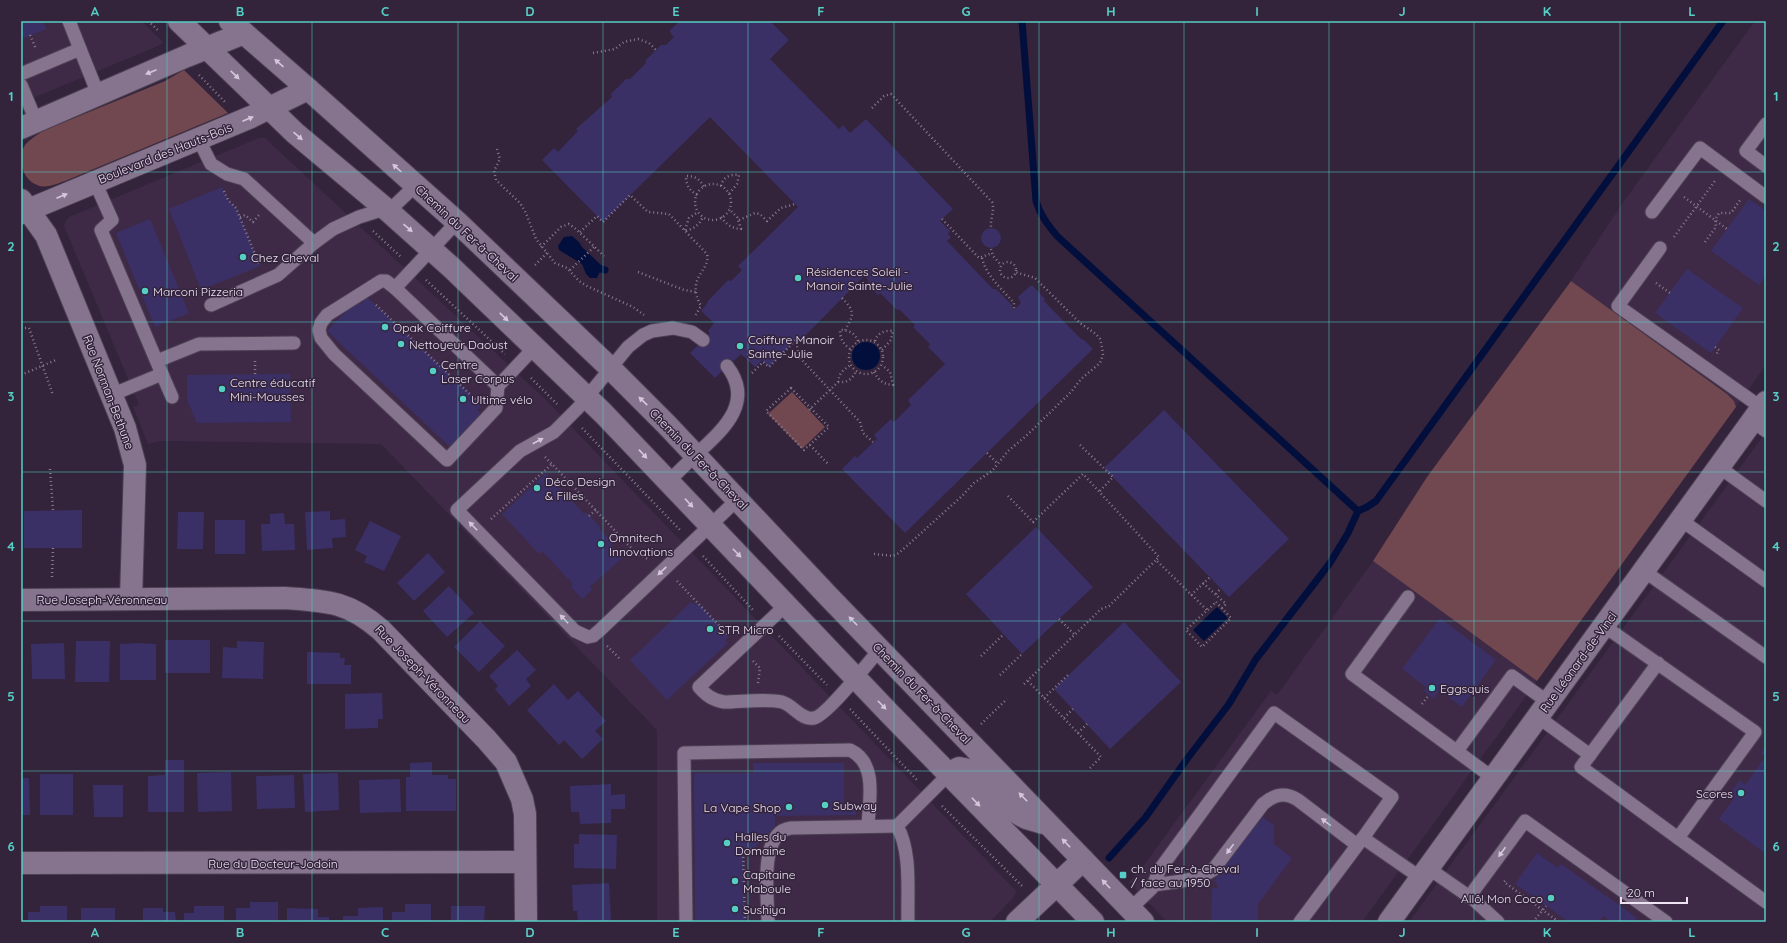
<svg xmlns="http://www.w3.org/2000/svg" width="1787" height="943" viewBox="0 0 1787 943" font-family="Quicksand,sans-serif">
<rect width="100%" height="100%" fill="#33233b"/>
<g fill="#3e2a47">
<path d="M21 21H141L163 42 158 46 21 103Z"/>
<path d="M1755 21H1766V365L1736 407 1734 401 1727 394 1571 281 1624 201Z"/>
<path d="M259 138H265L544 398 1016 891 1014 897 990 922H657V730L381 444 159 441 148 444 133 407 139 405 64 226 66 221 69 217Z"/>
<path d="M1766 432V922H1409Z"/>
<path d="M1373 561 1537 681 1362 922H1167L1129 882 1144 865 1271 691 1277 695 1288 680Z"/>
</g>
<g fill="#714750">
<path d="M184 70 228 113 65 181C56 184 46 189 37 185 23 180 16 158 25 145 30 139 38 134 45 130L165 81Z"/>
<path d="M1571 281 1727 394 1734 401 1736 407 1537 681 1373 561 1427 477Z"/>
<path d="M792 392 825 427 802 449 768 414Z"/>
</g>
<g fill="#020f3d">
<path d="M572 236 579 242 582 247 601 265V269L597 278H590L586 274 582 264 559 250 558 246 564 237Z"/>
<circle cx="866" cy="356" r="14"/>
<path d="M1217 607 1228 618 1204 641 1193 630Z"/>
</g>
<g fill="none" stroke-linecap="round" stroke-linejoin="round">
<g stroke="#020f3d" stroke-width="7">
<path d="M1022 21 1036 201C1040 215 1048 225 1057 236L1358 511 1367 507 1376 501 1723 21"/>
<path d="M601 269 605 270"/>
<path d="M1109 858 1145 818 1187 759 1229 704 1256 659 1330 563 1348 533 1358 511"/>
</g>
</g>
<g fill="#3a3065">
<path d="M21 21H43L46 29 21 39Z"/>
<path d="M680 21H770L789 40 770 59 839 129 843 125 850 133 866 119 953 209 940 221 950 231 948 234 951 237 947 241 993 289H996L1012 305V308L1014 310 1021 303 1018 297 1030 286H1033L1045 299 1044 301 1082 340 1083 339 1093 349 905 533 842 469 855 456 857 458 877 439 874 435 891 419 894 422 911 405 908 400 945 364 928 347 930 344 913 327 915 325 899 309 897 310 880 293 878 295 867 283 869 281 864 276 800 341 798 339 796 340 769 367 762 360 755 367 741 354 734 361 733 360 715 378 690 353 710 333 708 331 714 323 701 311 707 304 708 301 728 280 731 281 742 270 738 266 798 207 710 117 603 222 542 160 554 148 558 152 578 131 576 129 612 97 611 94 626 79H630L646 63V60L661 45H666L674 37 671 34 670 30Z"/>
<path d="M222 187 228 200 236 208 260 266 201 290 169 209Z"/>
<path d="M1749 199 1766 211V275L1759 285 1711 251Z"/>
<path d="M150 219 189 313 155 327 116 233Z"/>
<circle cx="991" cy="238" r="10"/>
<path d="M1687 269 1743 308 1711 353 1655 313Z"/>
<path d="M367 297 482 405 477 410 481 414 450 447 327 331 357 300 361 304Z"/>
<path d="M290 374 291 422 197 423 187 400V375Z"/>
<path d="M1164 410 1289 539 1229 597 1104 468Z"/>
<path d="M546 473 584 514 586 512 600 527 599 528 612 543 611 545 623 557 590 587 592 590 582 599 571 587 573 584 542 551 539 554 502 514Z"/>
<path d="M82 510V548H24V511Z"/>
<path d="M330 511V520L345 519 346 537 332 538 333 548 307 550 305 512Z"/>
<path d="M178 512H204L203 549H177Z"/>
<path d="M284 513 285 524H294L295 550 262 551 261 524H270V514Z"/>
<rect x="215" y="520" width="30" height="34"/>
<path d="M370 521 401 536 384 571 364 562 367 556 355 550Z"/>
<path d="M1036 527 1093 587 1022 654 966 594Z"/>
<path d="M428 553 445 572 414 601 397 583Z"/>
<path d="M449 586 474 613 447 637 423 611Z"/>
<path d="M691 602 695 605 698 603 729 636 725 640 728 643 667 700 630 660Z"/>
<path d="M1440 618 1496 660 1462 707 1439 690 1434 699 1424 691 1426 687 1402 669Z"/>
<path d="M480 621 505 646 479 672 454 647Z"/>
<path d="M1124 622 1181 682 1110 749 1054 689Z"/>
<rect x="165" y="640" width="45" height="33"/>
<path d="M76 641H110L109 682H75Z"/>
<path d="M237 641 264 642 263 679 222 678 223 647 237 648Z"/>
<path d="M64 643 65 679H32L31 644Z"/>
<path d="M137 643 156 644V680H120V644Z"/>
<path d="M517 650 536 670 526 679 531 686 509 706 495 689 498 686 489 676Z"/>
<path d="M307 652 340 653V658H345L344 665H351V684H307Z"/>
<path d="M554 684 568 700 578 691 606 721 595 731 603 739 582 759 564 740 559 745 527 710Z"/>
<path d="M382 693 383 719H378V728L345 729V694Z"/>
<path d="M1766 746V854L1719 819 1733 800 1728 796 1740 780 1745 785 1766 756 1761 753Z"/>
<path d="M165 760H184V812H148V776L165 775Z"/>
<path d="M432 762V775H448V779H456V811H406V777H410V763Z"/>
<path d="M753 763H844V805H856V815L775 816V826L754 849H743L745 922H695L694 773H753Z"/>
<path d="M231 772 232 811 198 812 197 773Z"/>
<path d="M338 773 339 810 305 812 303 774Z"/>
<rect x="40" y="774" width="33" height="41"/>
<path d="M294 775 295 808 257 809 256 776Z"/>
<path d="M21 778H29L30 815H21Z"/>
<path d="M400 779 401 812 360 813 359 780Z"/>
<path d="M611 784V795L625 794V809H611V823L580 824 579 812H571L570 786Z"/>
<path d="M93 785H123V817H94Z"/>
<path d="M1261 816 1274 825V844L1292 858 1258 904V922H1211L1212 888H1217V884L1214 881Z"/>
<path d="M579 834 617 835 616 869 574 868V844H579Z"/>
<path d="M1537 853 1558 868 1561 864 1637 918 1634 922H1612L1603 916 1599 922H1569L1515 884Z"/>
<path d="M609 883 611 921 578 922 577 911H573L572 885Z"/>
<path d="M250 902H278V922H236V908H250Z"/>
<path d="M405 904H431V922H392V912H405Z"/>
<path d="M40 906H67V922H28V912H40Z"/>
<path d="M194 906H224V922H184V913H194Z"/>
<path d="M451 906H485L484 922H451Z"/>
<path d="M383 907V922H343V916H358V908Z"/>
<rect x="81" y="908" width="34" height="14"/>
<path d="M143 908H163V912H175L176 922H143Z"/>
<path d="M287 908 318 909V917H329V922H287Z"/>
</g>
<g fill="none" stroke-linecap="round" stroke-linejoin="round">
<g stroke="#4e4053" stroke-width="15">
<g id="service">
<path d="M69 21 80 49"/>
<path d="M21 74 80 49 98 94"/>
<path d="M21 85 36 121"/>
<path d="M1766 124 1746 151 1766 166"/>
<path d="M199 140 211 164 227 174 244 179 314 243 278 275 211 305"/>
<path d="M95 182 112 220 101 230 162 374 111 395"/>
<path d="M1652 212 1700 148 1766 197"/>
<path d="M457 222 395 288 498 386 535 347"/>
<path d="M314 243 333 229 359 217 394 206 416 185"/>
<path d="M1660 248 1618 306 1762 408"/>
<path d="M395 288 386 281H381L327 315 321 323 319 330 321 338 334 354 447 460 496 408 498 386"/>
<path d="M703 340 692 332 673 328 652 331 643 335 628 347 578 408 554 432 520 451 457 510 575 631 588 637 593 636 600 630 737 500"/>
<path d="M157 361 199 344 294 343"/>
<path d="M162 374 172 397"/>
<path d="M1752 421 1766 431"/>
<path d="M1719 467 1766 501"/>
<path d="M669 481C679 471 689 461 700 451 725 428 754 401 727 366"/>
<path d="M1681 520 1766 581"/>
<path d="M1644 571 1766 657"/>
<path d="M1408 597 1352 674 1493 778"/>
<path d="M786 605 699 687C706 695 712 700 724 702 741 702 766 698 782 702 793 705 802 721 814 718 826 716 869 662 880 649"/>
<path d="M1604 626 1755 732 1678 838 1581 767 1658 663"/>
<path d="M1538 717 1590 755"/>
<path d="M1457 751 1512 676 1548 702"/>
<path d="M1678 838 1766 902"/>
<path d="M1428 868 1474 900 1498 922"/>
<path d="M1154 885C1172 882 1197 881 1213 870L1263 804C1275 794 1285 792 1298 800L1357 845"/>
<path d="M1469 897 1525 821 1666 922"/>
<path d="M1130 909 1152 888 1160 869 1274 713 1392 797 1363 838 1421 878"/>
<path d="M686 922 684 753 850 750C878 763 869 801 868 826"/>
<path d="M768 922C768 897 758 832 791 828L897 826"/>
<path d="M908 922C907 893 912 852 897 826L949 774"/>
<path d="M1300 922 1362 839"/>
</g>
</g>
<g stroke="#4e4053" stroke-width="24">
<g id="minor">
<path d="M21 128 187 56 244 33"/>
<path d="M21 200 46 235 125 428 135 465 131 599"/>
<path d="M21 213 251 117 308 89"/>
<path d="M21 600 285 598C327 601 348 601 381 630L487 740 506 762 522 799 525 814 526 922"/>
<path d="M21 863 525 862"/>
<path d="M1017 922 1083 860"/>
<path d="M1389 922 1766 402"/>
</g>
</g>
<g stroke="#4e4053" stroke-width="24">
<g id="tertiary">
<path d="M179 21 295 133 386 209 452 268 603 413 890 714 1093 922"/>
<path d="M230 21 308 89 457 222 606 364 667 425 829 597 1143 922"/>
<path d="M949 774 959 768 969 770 1017 813 1026 818 1043 823"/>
</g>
</g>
<g stroke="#897b8f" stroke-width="2.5" stroke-dasharray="1 3" stroke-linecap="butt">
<path d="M148 21 159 31"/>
<path d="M30 35 36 49"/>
<path d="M593 53 615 49 624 42 638 39 649 43 656 50"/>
<path d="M199 75 226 103"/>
<path d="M872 108 884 96 891 94 992 202C995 211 990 219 991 227"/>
<path d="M497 149 500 159 494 171 496 180 520 203 526 213 536 239 555 263 567 268 579 281 587 286 633 307 644 315"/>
<circle cx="713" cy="202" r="18"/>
<path d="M721 186C723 177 730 174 739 175L737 184 729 194"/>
<path d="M224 191 228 200 236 208 259 264"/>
<path d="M697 195C689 190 686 185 686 176 695 176 700 179 704 187"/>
<path d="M1684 197 1727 229"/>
<path d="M240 217 245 215 253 222 259 215"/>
<path d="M721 217C727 225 731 228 741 229L737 217 729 209"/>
<path d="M942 219 979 258 992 253"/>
<path d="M739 220 755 213 760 214 767 221 781 208 795 204"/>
<path d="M685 230 689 218 698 212"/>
<path d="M373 231 401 257"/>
<path d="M686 231C695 228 699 225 703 217"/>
<path d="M580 232 597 216 603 222 630 195 648 212 669 214 707 254C711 271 685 277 701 306L695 316"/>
<path d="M1674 237 1715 181"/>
<path d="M1705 242 1716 227 1715 220 1719 213H1731L1741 199"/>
<path d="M541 247 561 227 569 224 576 229 604 256"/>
<path d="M991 249 993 256 1001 265"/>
<path d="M982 258C986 276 1003 290 1014 303V310"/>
<circle cx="1008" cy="270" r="8"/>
<path d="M535 265 547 253"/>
<path d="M570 270 594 247"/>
<path d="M638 272 684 290 696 292"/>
<path d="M426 280 505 354"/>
<path d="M1656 283 1670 293"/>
<path d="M842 298C855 311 854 315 845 330"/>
<path d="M376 305 478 402"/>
<path d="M21 328H29L53 395"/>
<circle cx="866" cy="357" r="17"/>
<path d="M875 341C877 333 885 330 893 331L891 340 882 350"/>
<path d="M1715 347 1719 350 1716 355"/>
<path d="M850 349C843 344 840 338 840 330 849 330 855 333 858 341"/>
<path d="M255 361V374"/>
<path d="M874 372C879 381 883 384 893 385L890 372 882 365"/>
<path d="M752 373 763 362 769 367 796 340 799 357 860 422 863 433 873 442"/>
<path d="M21 375 56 360"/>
<path d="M531 378 557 404"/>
<path d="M838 382C848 383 852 379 856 371"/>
<path d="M791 388 829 427 804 450 766 411Z"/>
<path d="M809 410 838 382C839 373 843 370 851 365"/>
<path d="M582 428 680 530"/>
<path d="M810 445 829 465"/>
<path d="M1080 445 1113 477 1099 492"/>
<path d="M987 453 998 464"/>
<path d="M545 457 552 464"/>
<path d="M50 469 53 510"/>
<path d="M1008 496 1033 522 1083 474 1159 557 1156 560 1207 610"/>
<path d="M589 516 596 510"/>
<path d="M491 519 552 464 637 554 648 559"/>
<path d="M609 539 617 532"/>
<path d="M874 554 893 556 899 553 962 496 974 483 992 471 1008 451 1026 436 1071 392 1081 379 1100 363 1103 355 1102 347 1100 339 1096 334 1080 323 1035 278 1015 272"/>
<path d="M703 556 754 611"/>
<path d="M52 577 53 548"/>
<path d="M677 581 729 636"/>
<path d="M1203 583 1226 604 1222 608"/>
<path d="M1216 594 1221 588"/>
<path d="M1191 595 1210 577"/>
<path d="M1216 602 1231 618 1202 647 1186 630Z"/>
<path d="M1059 619 1075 635"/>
<path d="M779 636 827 685"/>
<path d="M607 646 621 660"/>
<path d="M981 656 1004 634"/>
<path d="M753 661 760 668 758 683"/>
<path d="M1000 675 1022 654"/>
<path d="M1028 681 1101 757 1090 768"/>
<path d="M1024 684 1101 609 1109 606 1156 560"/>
<path d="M1044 698 1068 675"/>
<path d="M1422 704 1429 695"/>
<path d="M850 709 918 781"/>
<path d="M1064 718 1073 709"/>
<path d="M981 724 1007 699"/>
<path d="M1078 733 1087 724"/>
<path d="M942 806 1022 886"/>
<path d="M1505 881 1504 882 1559 922"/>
<path d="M745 922 743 849H753"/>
<path d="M1533 922 1546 906"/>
</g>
<use href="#service" stroke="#86748f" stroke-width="13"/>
<use href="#minor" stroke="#86748f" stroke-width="22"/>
<use href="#tertiary" stroke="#86748f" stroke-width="22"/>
</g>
<defs><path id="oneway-solid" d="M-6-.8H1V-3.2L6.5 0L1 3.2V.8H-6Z"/></defs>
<g fill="#d4c7da">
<use href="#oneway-solid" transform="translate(279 63) rotate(-139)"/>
<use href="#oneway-solid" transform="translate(151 72) rotate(157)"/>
<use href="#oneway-solid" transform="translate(235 75) rotate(44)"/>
<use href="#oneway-solid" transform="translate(248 119) rotate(-23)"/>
<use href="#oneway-solid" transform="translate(298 136) rotate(41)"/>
<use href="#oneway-solid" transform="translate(397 168) rotate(-138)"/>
<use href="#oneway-solid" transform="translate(62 196) rotate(-23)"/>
<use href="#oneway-solid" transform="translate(408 228) rotate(41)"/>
<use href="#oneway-solid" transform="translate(504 317) rotate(44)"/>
<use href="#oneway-solid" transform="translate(643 401) rotate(-136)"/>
<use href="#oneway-solid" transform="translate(538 441) rotate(-28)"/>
<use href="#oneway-solid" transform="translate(643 454) rotate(47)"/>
<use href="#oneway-solid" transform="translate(689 503) rotate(47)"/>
<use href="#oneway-solid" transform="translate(473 526) rotate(-134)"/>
<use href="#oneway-solid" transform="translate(737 553) rotate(46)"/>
<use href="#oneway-solid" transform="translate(662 571) rotate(136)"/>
<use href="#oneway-solid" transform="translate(564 619) rotate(-134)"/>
<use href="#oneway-solid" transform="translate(853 621) rotate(-134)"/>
<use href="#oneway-solid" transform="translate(882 705) rotate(46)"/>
<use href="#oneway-solid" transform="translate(1023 797) rotate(-134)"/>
<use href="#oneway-solid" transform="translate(976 802) rotate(46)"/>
<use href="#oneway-solid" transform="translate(1326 822) rotate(-143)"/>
<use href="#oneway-solid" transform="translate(1066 843) rotate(-134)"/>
<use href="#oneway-solid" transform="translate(1230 849) rotate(126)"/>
<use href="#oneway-solid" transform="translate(1502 852) rotate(126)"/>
<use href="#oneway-solid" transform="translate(1106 884) rotate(-134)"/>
</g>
<path fill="none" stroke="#55cec5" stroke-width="1" stroke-opacity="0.55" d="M167 21V922M312 21V922M458 21V922M603 21V922M748 21V922M894 21V922M1039 21V922M1184 21V922M1329 21V922M1474 21V922M1620 21V922M21 172H1766M21 322H1766M21 472H1766M21 621H1766M21 771H1766"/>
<g fill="#55cec5" stroke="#33233b" stroke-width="1.5">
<circle cx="243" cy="257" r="4"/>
<circle cx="798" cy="278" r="4"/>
<circle cx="145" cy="291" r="4"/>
<circle cx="385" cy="327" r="4"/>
<circle cx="401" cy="344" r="4"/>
<circle cx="740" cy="346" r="4"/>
<circle cx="433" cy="371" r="4"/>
<circle cx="222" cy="389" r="4"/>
<circle cx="463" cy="399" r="4"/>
<circle cx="537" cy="488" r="4"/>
<circle cx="601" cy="544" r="4"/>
<circle cx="710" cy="629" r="4"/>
<circle cx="1432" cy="688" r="4"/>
<circle cx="1741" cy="793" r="4"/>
<circle cx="825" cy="805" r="4"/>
<circle cx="789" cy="807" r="4"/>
<circle cx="727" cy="843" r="4"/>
<rect x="1119" y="871" width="8" height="8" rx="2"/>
<circle cx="735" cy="881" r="4"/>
<circle cx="1551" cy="898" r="4"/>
<circle cx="735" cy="909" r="4"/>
</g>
<g text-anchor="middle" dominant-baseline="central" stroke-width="3" stroke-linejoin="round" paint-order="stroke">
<g font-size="12" fill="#eee3f3" stroke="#33233b">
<text transform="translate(165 153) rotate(-22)">Boulevard des Hauts-Bois</text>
<text transform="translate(467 233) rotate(43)">Chemin du Fer-à-Cheval</text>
<text transform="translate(109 392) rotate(69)">Rue Norman-Bethune</text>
<text transform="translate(699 459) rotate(46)">Chemin du Fer-à-Cheval</text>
<text x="102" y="599">Rue Joseph-Véronneau</text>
<text transform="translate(1578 662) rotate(-54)">Rue Léonard-de-Vinci</text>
<text transform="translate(423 674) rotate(46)">Rue Joseph-Véronneau</text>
<text transform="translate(922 693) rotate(46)">Chemin du Fer-à-Cheval</text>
<text x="273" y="863">Rue du Docteur-Jodoin</text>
</g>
<g font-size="12" fill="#eee3f3" stroke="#33233b" text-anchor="start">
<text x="251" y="257">Chez Cheval</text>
<text x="806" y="271">Résidences Soleil -<tspan x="806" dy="14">Manoir Sainte-Julie</tspan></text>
<text x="153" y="291">Marconi Pizzeria</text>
<text x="393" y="327">Opak Coiffure</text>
<text x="748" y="339">Coiffure Manoir<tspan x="748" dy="14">Sainte-Julie</tspan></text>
<text x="409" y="344">Nettoyeur Daoust</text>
<text x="441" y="364">Centre<tspan x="441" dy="14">Laser Corpus</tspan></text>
<text x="230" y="382">Centre éducatif<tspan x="230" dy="14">Mini-Mousses</tspan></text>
<text x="471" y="399">Ultime vélo</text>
<text x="545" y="481">Déco Design<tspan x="545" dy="14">&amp; Filles</tspan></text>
<text x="609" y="537">Omnitech<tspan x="609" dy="14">Innovations</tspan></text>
<text x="718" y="629">STR Micro</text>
<text x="1440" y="688">Eggsquis</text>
<text x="1733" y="793" text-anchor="end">Scores</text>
<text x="833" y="805">Subway</text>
<text x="781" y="807" text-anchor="end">La Vape Shop</text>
<text x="735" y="836">Halles du<tspan x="735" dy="14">Domaine</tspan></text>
<text x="1131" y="868">ch. du Fer-à-Cheval<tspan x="1131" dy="14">/ face au 1950</tspan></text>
<text x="743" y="874">Capitaine<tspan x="743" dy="14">Maboule</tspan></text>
<text x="1543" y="898" text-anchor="end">Allô! Mon Coco</text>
<text x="743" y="909">Sushiya</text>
</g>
</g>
<rect width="1787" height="943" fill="none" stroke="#33233b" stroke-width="44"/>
<path d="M1621 897v6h66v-6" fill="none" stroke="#eee3f3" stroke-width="2"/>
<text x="1627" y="897" font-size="12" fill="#eee3f3" stroke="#33233b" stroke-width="3" paint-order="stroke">20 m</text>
<rect x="22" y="22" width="1743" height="899" fill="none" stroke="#55cec5" stroke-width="1.5"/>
<g font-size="13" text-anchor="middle" font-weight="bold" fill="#55cec5">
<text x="95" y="16">A</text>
<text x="240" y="16">B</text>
<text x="385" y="16">C</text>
<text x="530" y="16">D</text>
<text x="676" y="16">E</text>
<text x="821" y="16">F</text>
<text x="966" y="16">G</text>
<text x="1111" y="16">H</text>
<text x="1257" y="16">I</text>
<text x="1402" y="16">J</text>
<text x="1547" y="16">K</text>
<text x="1692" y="16">L</text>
<text x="11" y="101">1</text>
<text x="1776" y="101">1</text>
<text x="11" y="251">2</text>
<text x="1776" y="251">2</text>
<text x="11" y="401">3</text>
<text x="1776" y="401">3</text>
<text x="11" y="551">4</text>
<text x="1776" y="551">4</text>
<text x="11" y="701">5</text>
<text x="1776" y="701">5</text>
<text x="11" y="851">6</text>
<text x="1776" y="851">6</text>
<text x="95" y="937">A</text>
<text x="240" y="937">B</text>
<text x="385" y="937">C</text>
<text x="530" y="937">D</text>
<text x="676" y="937">E</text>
<text x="821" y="937">F</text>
<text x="966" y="937">G</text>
<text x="1111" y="937">H</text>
<text x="1257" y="937">I</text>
<text x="1402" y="937">J</text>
<text x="1547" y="937">K</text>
<text x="1692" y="937">L</text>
</g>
</svg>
